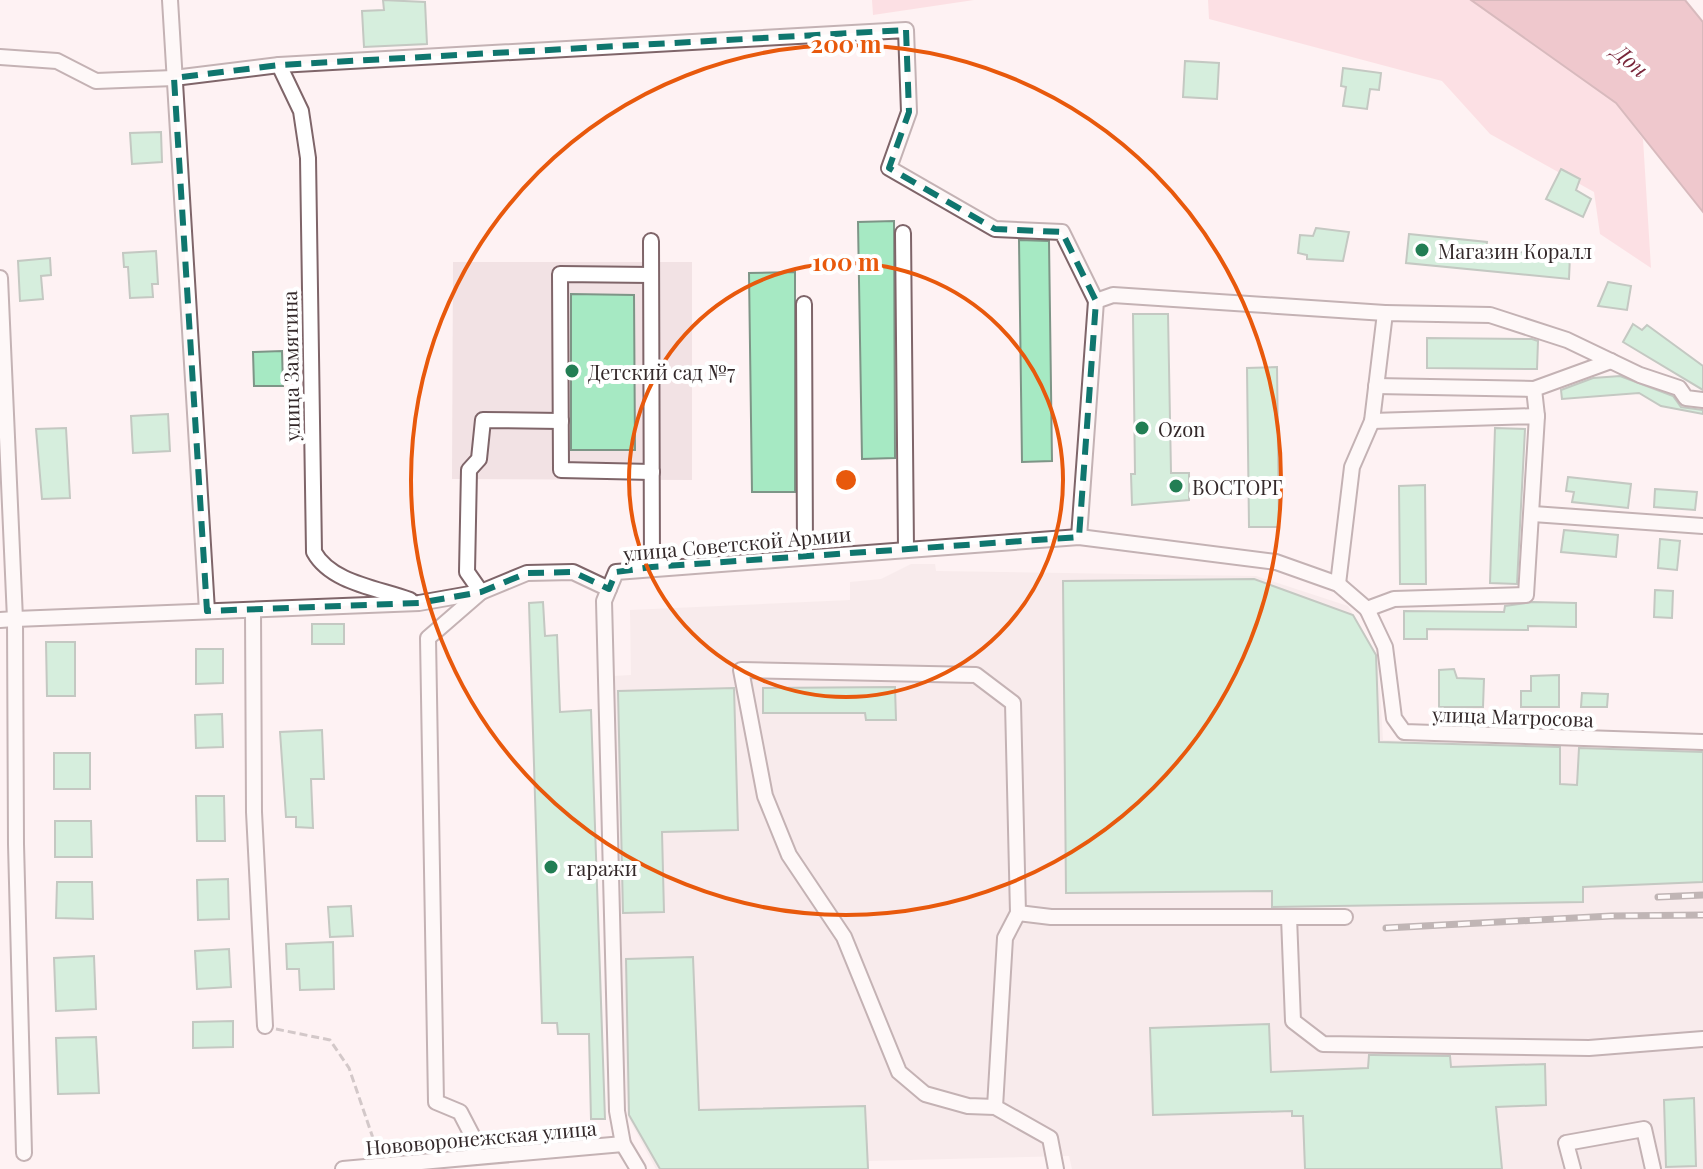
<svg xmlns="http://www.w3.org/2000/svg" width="1703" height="1169" viewBox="0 0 1703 1169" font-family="'Playfair Display',serif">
<rect width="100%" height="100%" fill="#fef2f3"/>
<g fill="#f2e2e4">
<path d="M453 262H692V480L452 479Z"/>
<path d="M911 564H935L936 571 1256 576 1348 606 1378 656 1383 740 1703 751V1169H1072L1069 1156 869 1161V1169H656L627 1115 613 676 631 675 630 610 850 600V582L881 579Z"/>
</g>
<g fill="#fbcbd2">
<path d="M872 0H974L873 15Z"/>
<path d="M1208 0H1471L1616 103 1643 139 1651 268 1600 234 1594 192 1490 134 1442 81 1209 19Z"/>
</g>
<path fill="#dd96a1" stroke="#aa757d" stroke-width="2" d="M1471 0H1685L1703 22V212L1616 103Z"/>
<g fill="#a6e9c3" stroke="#7e9587" stroke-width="2">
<path d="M383 0 425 2 427 44 364 47 362 11 384 10Z"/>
<path d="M1185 61 1219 63 1217 99 1183 97Z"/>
<path d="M1343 68 1381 73 1379 90 1370 89 1367 109 1343 106 1346 87 1341 86Z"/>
<path d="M161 132 162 162 132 164 130 133Z"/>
<path d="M1561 169 1580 179 1576 190 1591 199 1583 217 1546 199Z"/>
<path d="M894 221 895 458 862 459 858 222Z"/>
<path d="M1316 228 1349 232 1343 261 1307 259V255L1298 253 1300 235 1313 236Z"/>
<path d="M1409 234 1487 242 1486 250 1570 255 1569 279 1406 263Z"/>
<path d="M1019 240 1049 241 1052 461 1022 462Z"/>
<path d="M156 251 158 284H152L153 297 130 298 128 267H124L123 253Z"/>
<path d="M50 258 51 275 41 276 43 299 20 301 18 261Z"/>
<path d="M795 272V492H752L749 273Z"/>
<path d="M1608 282 1631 286 1627 310 1598 306Z"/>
<path d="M571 294 634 295 635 450H571Z"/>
<path d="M1133 314H1168L1171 473H1189V500L1132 505 1131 474H1135Z"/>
<path d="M1633 324 1642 330 1647 325 1703 366V390L1623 342Z"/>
<path d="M1427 338 1532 339 1538 341 1537 369 1427 368Z"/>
<path d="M282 351 283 386H254L253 352Z"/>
<path d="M1277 367 1279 527H1249L1247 368Z"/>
<path d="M1620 376 1673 396 1681 407 1703 410V414L1661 406 1639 393 1562 399 1561 390 1593 378Z"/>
<path d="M168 414 170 451 133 453 131 416Z"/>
<path d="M66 428 70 498 42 499 36 429Z"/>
<path d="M1495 428 1525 429 1517 584 1490 583Z"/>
<path d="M1568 477 1631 484 1628 508 1572 502 1574 492 1566 491Z"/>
<path d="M1425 485 1426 584H1400L1399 486Z"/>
<path d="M1655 489 1697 492 1695 510 1654 507Z"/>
<path d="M1564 530 1618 535 1616 557 1561 552Z"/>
<path d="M1660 539 1680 541 1677 570 1658 568Z"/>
<path d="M1254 579 1353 615 1376 655 1379 742 1560 747V784L1577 785 1579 748 1703 752V882L1583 887V902L1272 907V891L1066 893 1063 581Z"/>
<path d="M1655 590 1673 591 1672 618 1654 617Z"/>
<path d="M543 602 545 636 557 635 560 712 591 710 605 1119H591L589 1034H558L557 1023H542L529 603Z"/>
<path d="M1533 602 1576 603V627L1528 626V630L1427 629V639H1404V611L1504 612 1505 606Z"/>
<rect x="312" y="624" width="32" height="20"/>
<path d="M46 642H75V696H47Z"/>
<path d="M196 649H223V683L196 684Z"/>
<path d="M1454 669 1457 678 1484 679 1483 707H1439V670Z"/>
<path d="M1559 675V707H1521V691H1531V676Z"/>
<path d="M895 687 896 720H866L865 713H763V688Z"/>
<path d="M734 688 738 830 662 832 664 912 623 913 618 691Z"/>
<path d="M1582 693 1608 694 1607 707H1581Z"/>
<path d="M222 714 223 747 196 748 195 715Z"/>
<path d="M322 730 324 779H311L313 828 296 827V817H286L280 732Z"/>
<rect x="54" y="753" width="36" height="36"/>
<path d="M196 796H224L225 841H197Z"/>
<path d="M55 821H91L92 857H55Z"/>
<path d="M228 879 229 919 198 920 197 880Z"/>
<path d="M57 882H92L93 919 56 918Z"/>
<path d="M351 906 353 936 330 937 328 907Z"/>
<path d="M333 942 334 989 300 990 299 969H287L286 944Z"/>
<path d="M229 949 231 987 197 989 195 951Z"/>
<path d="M94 956 96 1009 56 1011 54 958Z"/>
<path d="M693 957 699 1110 865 1106 868 1169H660L629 1115 626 959Z"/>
<path d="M233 1021V1047L193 1048V1022Z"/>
<path d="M1269 1024 1271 1072 1368 1068 1369 1055H1373L1450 1056 1451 1067 1545 1064 1546 1105 1496 1107 1502 1169H1305L1303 1116H1292V1111L1153 1115 1150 1028Z"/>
<path d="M96 1037 99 1093 58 1094 56 1038Z"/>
<path d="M1694 1098 1696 1166 1666 1167 1664 1100Z"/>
</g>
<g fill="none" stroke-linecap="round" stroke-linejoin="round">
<g stroke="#7f6569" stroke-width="18">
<g id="minor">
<path d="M170 0 207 611"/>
<path d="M0 57 57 61 96 81 174 78 279 65 906 30 909 112 889 168 995 229 1062 232 1096 301"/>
<path d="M279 65 301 111 308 158 314 552C331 583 378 588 410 600"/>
<path d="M903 233 906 549"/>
<path d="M651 241 652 567"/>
<path d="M651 275 560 274 561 470 652 472"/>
<path d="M0 278 15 619 0 620"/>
<path d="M804 304 805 556"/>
<path d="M1376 386 1534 389"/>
<path d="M1537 416 1534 389 1611 361"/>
<path d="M1533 514 1703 526"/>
<path d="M1079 537 1096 301 1113 295 1385 313"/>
<path d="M1338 584 1352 467 1372 421 1385 313 1490 315 1567 340 1640 375 1679 388 1686 398 1703 400"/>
<path d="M1367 609 1385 647 1394 718 1404 732 1703 742"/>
<path d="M253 610 254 812 265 1026"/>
<path d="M1018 913 1051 917H1345"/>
<path d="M1289 917 1293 1021 1323 1044 1589 1048 1703 1039"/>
<path d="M995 1107 1005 938 1018 913 1013 703 976 675 741 670 765 796 789 855 844 937 899 1072 925 1094 968 1106 995 1107 1050 1138 1056 1169"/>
<path d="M24 1153 16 844 15 619 419 603 481 592 527 573 573 572 609 589"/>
<path d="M475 1157 473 1137 460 1112 436 1102 428 638 481 592 467 572 469 470 479 459 483 420 561 421"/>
<path d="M343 1169 623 1144"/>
<path d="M638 1169 623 1144 617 1111 604 601 616 572 1079 537 1276 562 1338 584 1367 609 1394 599 1526 595 1537 416 1372 421"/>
<path d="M1573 1169 1566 1143 1644 1129 1653 1169"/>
</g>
</g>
<path stroke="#a19697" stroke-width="3" stroke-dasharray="8 4" stroke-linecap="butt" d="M276 1029 330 1040 349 1068 374 1141 390 1151"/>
<use href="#minor" stroke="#fff" stroke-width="14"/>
<g stroke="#756a6b" stroke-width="7">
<g id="rail">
<path d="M1658 897 1703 895"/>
<path d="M1386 928 1611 916 1703 915"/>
</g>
</g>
<use href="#rail" stroke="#fff" stroke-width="4" stroke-dasharray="12" stroke-linecap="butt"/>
</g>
<path d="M0 0H1703V1169H0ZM906 30 909 112 889 168 995 229 1062 232 1096 301 1079 537 652 567 616 572 609 589 573 572 527 573 481 592 419 603 207 611 174 78 279 65Z" fill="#fef2f3" fill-opacity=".55" fill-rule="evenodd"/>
<path fill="none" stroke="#0f766e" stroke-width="6" stroke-dasharray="16 10" stroke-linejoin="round" d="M906 30 909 112 889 168 995 229 1062 232 1096 301 1079 537 652 567 616 572 609 589 573 572 527 573 481 592 419 603 207 611 174 78 279 65Z"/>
<g fill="none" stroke="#e8590c" stroke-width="4">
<circle cx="846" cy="480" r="217"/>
<circle cx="846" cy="480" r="435"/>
</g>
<g fill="#227e54" stroke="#fff" stroke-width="3">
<circle cx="1422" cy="250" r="8"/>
<circle cx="572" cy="371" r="8"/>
<circle cx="1142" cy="428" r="8"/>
<circle cx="1176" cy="486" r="8"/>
<circle cx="551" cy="867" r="8"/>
</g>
<g text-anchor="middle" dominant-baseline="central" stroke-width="8" stroke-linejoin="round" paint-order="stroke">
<g font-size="20" fill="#34292a" stroke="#fff" text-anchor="start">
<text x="1438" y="250">Магазин Коралл</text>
<text x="588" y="371">Детский сад №7</text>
<text x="1158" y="428">Ozon</text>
<text x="1192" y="486">ВОСТОРГ</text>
<text x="567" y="867">гаражи</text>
</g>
<g font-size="20" fill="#34292a" stroke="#fff">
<text transform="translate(290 366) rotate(-91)">улица Замятина</text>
<text transform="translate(737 543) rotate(-5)">улица Советской Армии</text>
<text transform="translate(1513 716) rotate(2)">улица Матросова</text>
<text transform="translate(481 1137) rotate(-5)">Нововоронежская улица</text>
</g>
<g font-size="22" font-style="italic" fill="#79263a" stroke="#fff">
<text transform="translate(1631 60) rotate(40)">Дон</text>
</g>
</g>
<circle cx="846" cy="480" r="12" fill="#e8590c" stroke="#fff" stroke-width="4"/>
<g font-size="24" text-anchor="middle" font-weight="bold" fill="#e8590c" stroke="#fff" stroke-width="8" stroke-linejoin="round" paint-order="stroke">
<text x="846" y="53">200 m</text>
<text x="846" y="271">100 m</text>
</g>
</svg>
